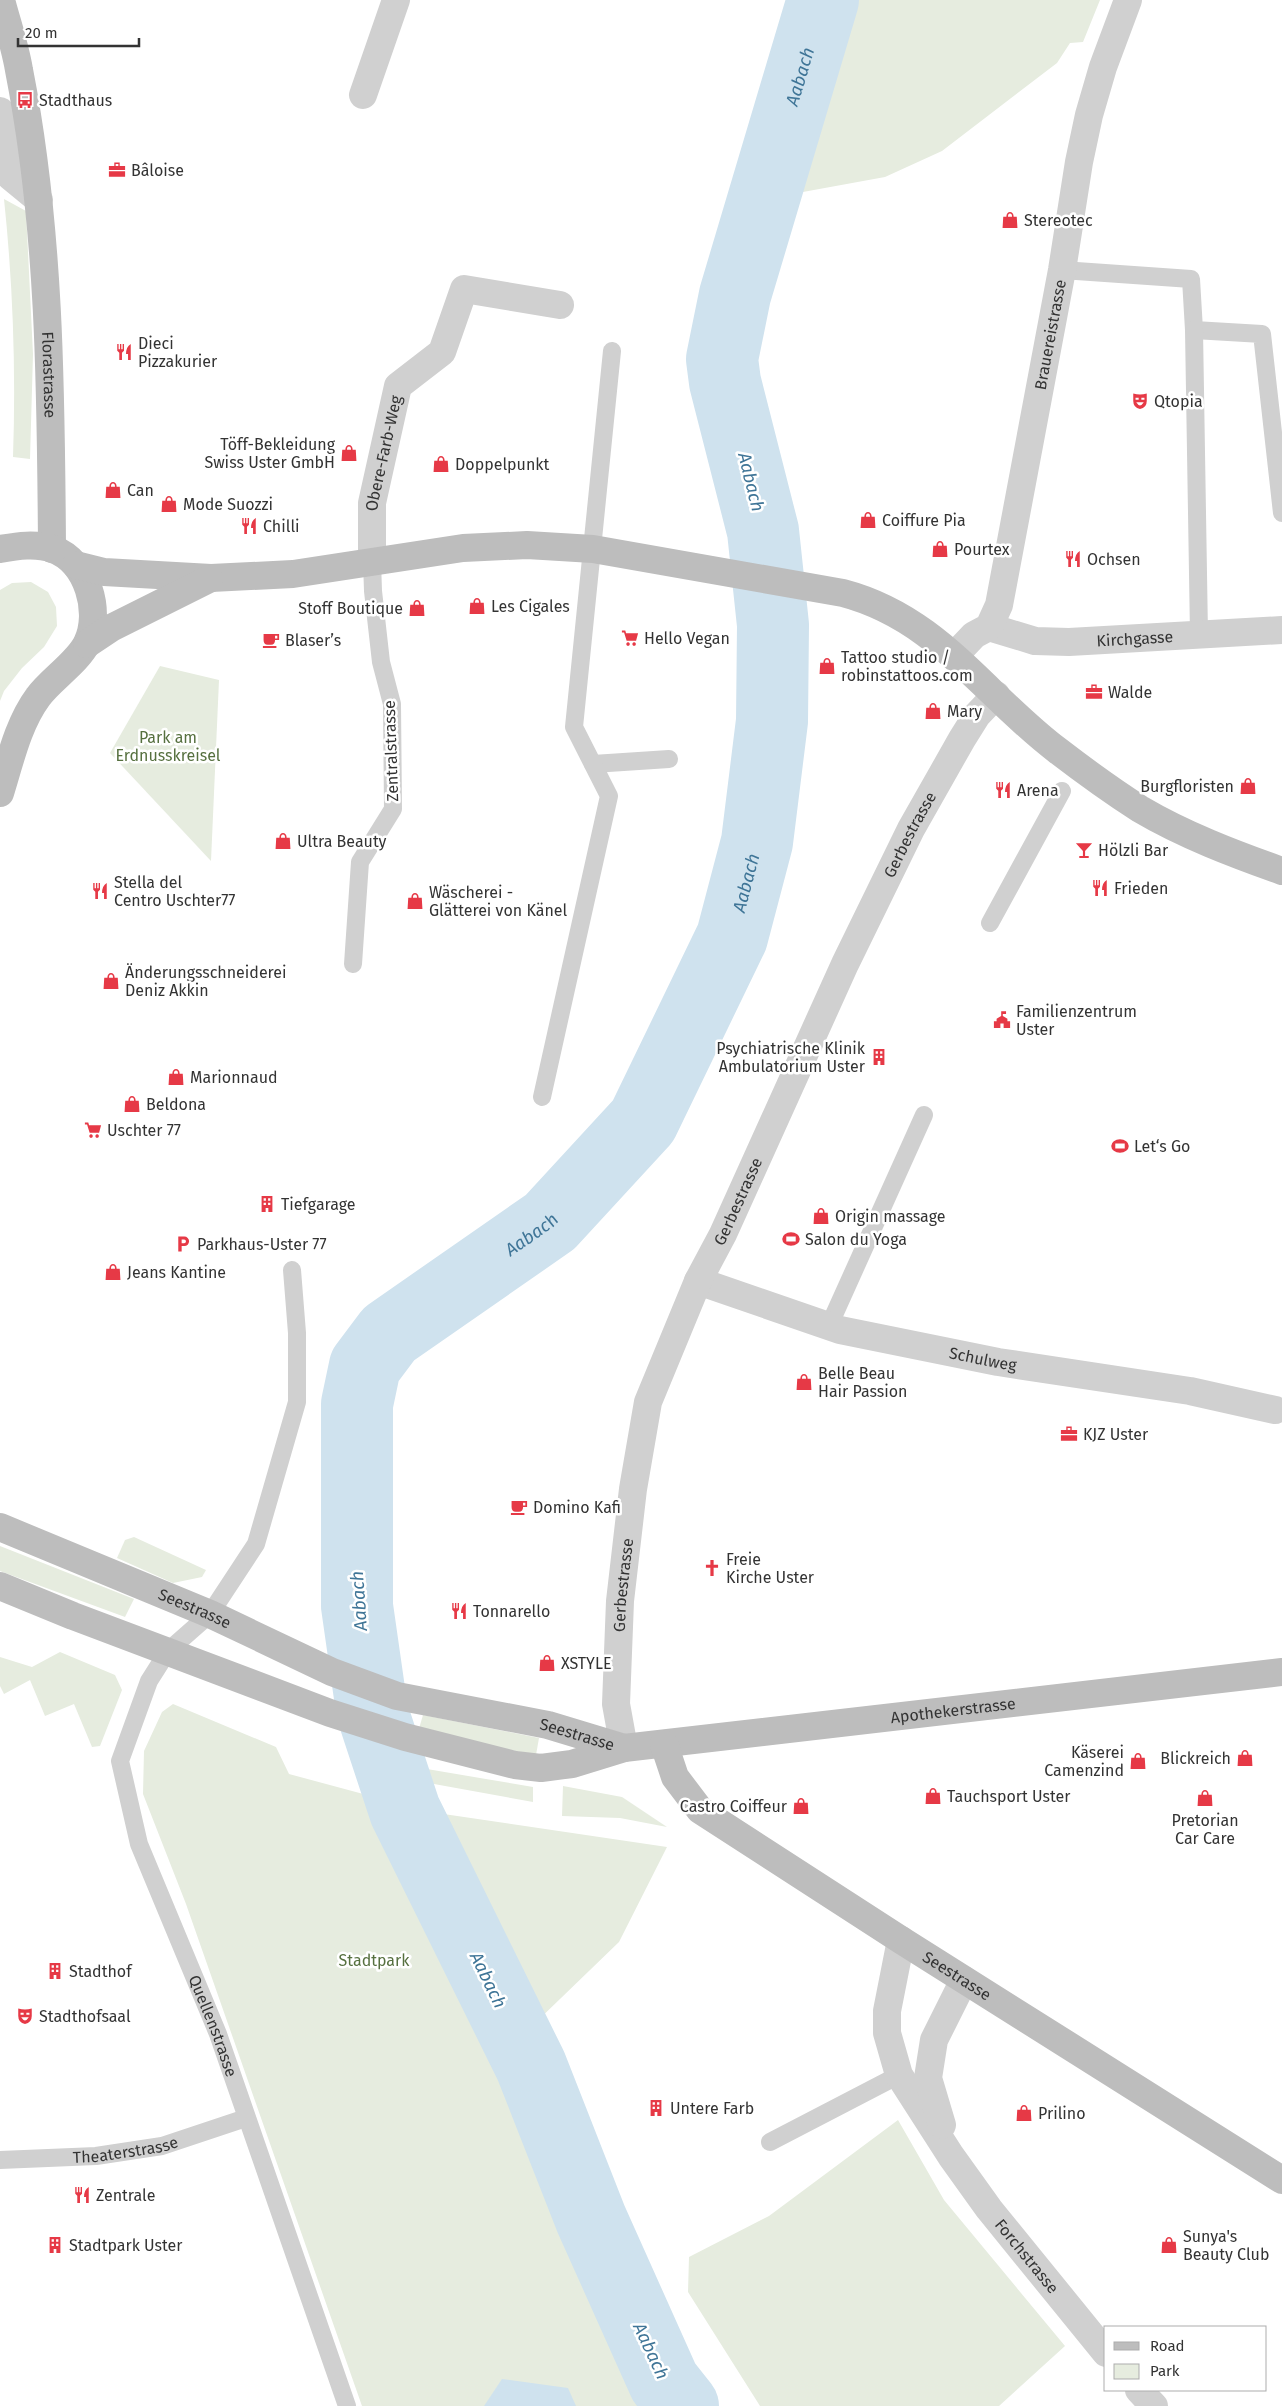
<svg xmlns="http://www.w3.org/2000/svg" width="1282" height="2406" viewBox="0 0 1282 2406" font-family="'Fira Sans',sans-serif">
<rect width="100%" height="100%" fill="#fff"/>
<g fill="#e6ecdf">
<path d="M840 0H1100L1083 42 1070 43 1057 63 942 151 885 177 781 196Z"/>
<path d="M4 199 26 211 33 354 30 459 13 457C16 370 13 285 4 199Z"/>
<path d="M31 582 48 592 56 607 57 626 44 647 22 668 4 691 0 701V590L12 583Z"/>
<path d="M160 666 219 680 211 861 110 753Z"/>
<path d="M134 1537 206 1570 202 1577 173 1583 117 1558 125 1540Z"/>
<path d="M0 1546 134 1599 125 1617 0 1571Z"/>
<path d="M60 1652 115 1675 122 1690 100 1746 92 1747 74 1704 45 1716 30 1680 4 1694 0 1686V1657L32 1667Z"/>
<path d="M173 1704 276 1747 289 1774 430 1812 667 1847 619 1942 501 2056 645 2406H362L186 1904 143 1794 144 1751 162 1712Z"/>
<path d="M423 1715 539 1738 536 1755 418 1732Z"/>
<path d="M421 1768 533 1787V1802L423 1782Z"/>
<path d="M563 1786 622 1797 667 1827 620 1818 562 1816Z"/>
<path d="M898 2120 944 2200 1065 2346 999 2406H760L688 2292 689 2257 769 2216Z"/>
</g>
<path fill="#cfe2ee" d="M502 2379 568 2388 576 2406H484Z"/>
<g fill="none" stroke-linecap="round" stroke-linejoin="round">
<path stroke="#cfe2ee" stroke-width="72" id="s1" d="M683 2406 664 2382 591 2219 531 2066 405 1811 372 1711 357 1606V1404L365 1366 389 1334 550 1222 643 1121 732 937 757 842 772 721 773 625 763 531 725 382 722 359 735 295 823 0"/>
<g stroke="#d0d0d0" stroke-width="18">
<path d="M1062 270 1191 279 1194 330 1262 334 1282 513"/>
<path d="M1194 330 1199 634"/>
<path d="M593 764 669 759"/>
<path d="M990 923 1062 791"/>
<path d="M353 964 360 862 393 809 392 704 381 662 373 591 372 561"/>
<path d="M542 1097 609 796 574 727 612 351"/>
<path id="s2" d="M292 1270 297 1333V1402L256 1544 210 1614 168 1651 149 1681 120 1761 139 1844 218 2034 347 2406"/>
<path d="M829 1326 924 1115"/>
<path d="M770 2142 899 2075"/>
<path id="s3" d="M0 2160 96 2156 162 2146 246 2118"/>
</g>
<g stroke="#d0d0d0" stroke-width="28">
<path d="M363 95 396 0"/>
<path d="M0 111 11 177 39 200"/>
<path id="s4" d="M372 561V503L398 386 442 352 464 289 560 305"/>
<path id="s5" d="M989 627 1035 641 1069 642 1282 630"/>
<path id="s6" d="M955 655 974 635 989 627 999 605 1062 270 1079 162 1089 115 1103 67 1128 0"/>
<path id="s7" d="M698 1281 840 1330 998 1362 1190 1391 1275 1410"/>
<path id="s8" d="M624 1748 616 1704 620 1601 633 1489 648 1402 698 1281 723 1234 845 964 911 829 962 739 977 715 996 695"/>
<path id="s9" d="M901 1940 887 2011V2033L899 2075 951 2156 989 2209 1106 2353"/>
<path d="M942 2125 928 2078 934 2040 964 1980"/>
<path d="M1139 2390 1154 2406"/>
</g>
<g stroke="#bdbdbd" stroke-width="28">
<path id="s10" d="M1 0C7 23 15 46 19 70 50 228 51 389 52 549"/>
<path d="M0 549C17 546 36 543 53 549 88 562 102 612 87 643 78 662 50 680 38 697 18 724 10 761 0 793"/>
<path d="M76 565 104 572 211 578 293 574 463 548 527 545 593 549 843 593C938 618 984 695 1057 750 1083 770 1112 791 1140 809 1184 835 1234 854 1282 871"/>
<path d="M87 644 111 628 209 579"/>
<path id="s11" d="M0 1527 210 1614 332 1672 397 1696 548 1725 624 1748"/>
<path id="s12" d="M0 1586 73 1616 330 1713 405 1737 515 1765 541 1768 572 1764 624 1748 1282 1672"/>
<path id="s13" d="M664 1744 675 1777 700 1810 901 1940 1282 2180"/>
</g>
</g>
<defs>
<g id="bus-bare" transform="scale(1.35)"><path d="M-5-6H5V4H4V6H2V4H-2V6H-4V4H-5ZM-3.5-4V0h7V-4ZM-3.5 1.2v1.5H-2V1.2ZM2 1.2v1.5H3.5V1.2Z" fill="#e63946" stroke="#fff" stroke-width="2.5" paint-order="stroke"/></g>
<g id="office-bare" transform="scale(1.35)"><path d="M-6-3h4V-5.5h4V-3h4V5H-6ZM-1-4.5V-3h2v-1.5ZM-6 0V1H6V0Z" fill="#e63946" stroke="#fff" stroke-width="2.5" paint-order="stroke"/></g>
<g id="shop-bare" transform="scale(1.35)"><path d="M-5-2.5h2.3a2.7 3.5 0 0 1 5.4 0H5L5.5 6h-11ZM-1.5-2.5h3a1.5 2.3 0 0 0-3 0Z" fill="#e63946" stroke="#fff" stroke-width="2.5" paint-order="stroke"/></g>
<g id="restaurant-bare" transform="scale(1.35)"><path d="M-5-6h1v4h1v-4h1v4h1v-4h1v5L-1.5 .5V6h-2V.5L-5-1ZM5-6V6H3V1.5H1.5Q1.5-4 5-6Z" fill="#e63946" stroke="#fff" stroke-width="2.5" paint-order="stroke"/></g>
<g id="theatre-bare" transform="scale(1.35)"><path d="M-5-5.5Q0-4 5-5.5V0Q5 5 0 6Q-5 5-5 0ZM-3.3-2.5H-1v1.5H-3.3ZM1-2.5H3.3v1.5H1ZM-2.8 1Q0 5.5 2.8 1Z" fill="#e63946" stroke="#fff" stroke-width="2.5" paint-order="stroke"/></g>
<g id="supermarket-bare" transform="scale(1.35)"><path d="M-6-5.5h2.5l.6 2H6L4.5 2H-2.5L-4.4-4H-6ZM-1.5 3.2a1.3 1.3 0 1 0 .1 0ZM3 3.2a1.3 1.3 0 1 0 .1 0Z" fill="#e63946" stroke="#fff" stroke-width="2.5" paint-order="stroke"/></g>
<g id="cafe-bare" transform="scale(1.35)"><path d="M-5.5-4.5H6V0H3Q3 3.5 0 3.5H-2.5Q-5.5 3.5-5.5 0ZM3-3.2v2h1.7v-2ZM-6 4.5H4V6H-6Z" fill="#e63946" stroke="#fff" stroke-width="2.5" paint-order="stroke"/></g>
<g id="bar-bare" transform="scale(1.35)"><path d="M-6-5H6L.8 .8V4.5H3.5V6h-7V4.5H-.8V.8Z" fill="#e63946" stroke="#fff" stroke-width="2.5" paint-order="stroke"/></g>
<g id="civic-bare" transform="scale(1.35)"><path d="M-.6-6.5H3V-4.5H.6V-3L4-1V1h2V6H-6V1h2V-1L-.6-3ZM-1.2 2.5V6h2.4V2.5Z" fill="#e63946" stroke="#fff" stroke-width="2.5" paint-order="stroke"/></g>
<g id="building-bare" transform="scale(1.35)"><path d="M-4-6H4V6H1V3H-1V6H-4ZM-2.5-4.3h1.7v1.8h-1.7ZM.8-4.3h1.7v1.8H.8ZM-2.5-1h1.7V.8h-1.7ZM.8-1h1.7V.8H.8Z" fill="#e63946" stroke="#fff" stroke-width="2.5" paint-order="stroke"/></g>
<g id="stadium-bare" transform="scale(1.35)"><path d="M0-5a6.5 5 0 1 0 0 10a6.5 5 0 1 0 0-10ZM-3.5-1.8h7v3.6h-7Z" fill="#e63946" stroke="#fff" stroke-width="2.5" paint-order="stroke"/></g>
<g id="parking-bare" transform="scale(1.35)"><path d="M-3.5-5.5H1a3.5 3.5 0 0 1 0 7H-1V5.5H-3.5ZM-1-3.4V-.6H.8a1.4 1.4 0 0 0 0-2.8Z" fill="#e63946" stroke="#fff" stroke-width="2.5" paint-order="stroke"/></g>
<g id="church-bare" transform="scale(1.35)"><path d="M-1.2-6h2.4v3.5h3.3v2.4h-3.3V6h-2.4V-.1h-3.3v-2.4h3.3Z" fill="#e63946" stroke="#fff" stroke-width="2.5" paint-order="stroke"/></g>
</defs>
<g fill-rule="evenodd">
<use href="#bus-bare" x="25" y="100"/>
<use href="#office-bare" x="117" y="170"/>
<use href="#shop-bare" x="1010" y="220"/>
<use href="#restaurant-bare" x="124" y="352"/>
<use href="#theatre-bare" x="1140" y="401"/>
<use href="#shop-bare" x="349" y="453"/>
<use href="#shop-bare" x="441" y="464"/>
<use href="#shop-bare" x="113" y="490"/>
<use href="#shop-bare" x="169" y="504"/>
<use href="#shop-bare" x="868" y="520"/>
<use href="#restaurant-bare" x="249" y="526"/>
<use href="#shop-bare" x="940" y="549"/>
<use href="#restaurant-bare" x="1073" y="559"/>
<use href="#shop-bare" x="477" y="606"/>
<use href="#shop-bare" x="417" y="608"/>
<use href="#supermarket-bare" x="630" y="638"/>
<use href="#cafe-bare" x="271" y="640"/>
<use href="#shop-bare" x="827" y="666"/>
<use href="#office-bare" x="1094" y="692"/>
<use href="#shop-bare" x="933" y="711"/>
<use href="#shop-bare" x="1248" y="786"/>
<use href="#restaurant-bare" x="1003" y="790"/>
<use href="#shop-bare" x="283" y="841"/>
<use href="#bar-bare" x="1084" y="850"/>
<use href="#restaurant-bare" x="1100" y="888"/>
<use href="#restaurant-bare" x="100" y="891"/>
<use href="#shop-bare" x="415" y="901"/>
<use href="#shop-bare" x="111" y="981"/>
<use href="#civic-bare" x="1002" y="1020"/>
<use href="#building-bare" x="879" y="1057"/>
<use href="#shop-bare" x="176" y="1077"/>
<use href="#shop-bare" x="132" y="1104"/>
<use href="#supermarket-bare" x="93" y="1130"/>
<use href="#stadium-bare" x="1120" y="1146"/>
<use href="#building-bare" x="267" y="1204"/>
<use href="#shop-bare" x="821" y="1216"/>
<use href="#stadium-bare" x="791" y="1239"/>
<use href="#parking-bare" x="183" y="1244"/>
<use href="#shop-bare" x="113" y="1272"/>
<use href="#shop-bare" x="804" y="1382"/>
<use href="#office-bare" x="1069" y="1434"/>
<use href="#cafe-bare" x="519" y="1507"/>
<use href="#church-bare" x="712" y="1568"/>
<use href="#restaurant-bare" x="459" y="1611"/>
<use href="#shop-bare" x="547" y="1663"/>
<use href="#shop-bare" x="1245" y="1758"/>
<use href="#shop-bare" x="1138" y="1761"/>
<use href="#shop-bare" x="933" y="1796"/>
<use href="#shop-bare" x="1205" y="1798"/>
<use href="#shop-bare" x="801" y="1806"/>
<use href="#building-bare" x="55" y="1971"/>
<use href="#theatre-bare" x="25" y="2016"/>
<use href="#building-bare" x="656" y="2108"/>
<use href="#shop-bare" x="1024" y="2113"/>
<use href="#restaurant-bare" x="82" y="2195"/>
<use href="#building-bare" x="55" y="2245"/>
<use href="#shop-bare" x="1169" y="2245"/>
</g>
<g text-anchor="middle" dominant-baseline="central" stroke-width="5" stroke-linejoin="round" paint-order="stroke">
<g font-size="16" fill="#333" stroke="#fff" text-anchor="start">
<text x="39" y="100">Stadthaus</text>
<text x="131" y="170">Bâloise</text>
<text x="1024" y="220">Stereotec</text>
<text x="138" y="343">Dieci<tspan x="138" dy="18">Pizzakurier</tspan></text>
<text x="1154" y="401">Qtopia</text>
<text x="335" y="444" text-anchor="end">Töff-Bekleidung<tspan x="335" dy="18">Swiss Uster GmbH</tspan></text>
<text x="455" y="464">Doppelpunkt</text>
<text x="127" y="490">Can</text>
<text x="183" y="504">Mode Suozzi</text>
<text x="882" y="520">Coiffure Pia</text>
<text x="263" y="526">Chilli</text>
<text x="954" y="549">Pourtex</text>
<text x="1087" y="559">Ochsen</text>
<text x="491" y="606">Les Cigales</text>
<text x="403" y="608" text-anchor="end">Stoff Boutique</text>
<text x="644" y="638">Hello Vegan</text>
<text x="285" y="640">Blaser’s</text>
<text x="841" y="657">Tattoo studio /<tspan x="841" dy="18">robinstattoos.com</tspan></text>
<text x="1108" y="692">Walde</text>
<text x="947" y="711">Mary</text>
<text x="1234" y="786" text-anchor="end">Burgfloristen</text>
<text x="1017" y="790">Arena</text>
<text x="297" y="841">Ultra Beauty</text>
<text x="1098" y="850">Hölzli Bar</text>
<text x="114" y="882">Stella del<tspan x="114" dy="18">Centro Uschter77</tspan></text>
<text x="1114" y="888">Frieden</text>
<text x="429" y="892">Wäscherei -<tspan x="429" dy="18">Glätterei von Känel</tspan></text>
<text x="125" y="972">Änderungsschneiderei<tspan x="125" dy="18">Deniz Akkin</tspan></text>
<text x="1016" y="1011">Familienzentrum<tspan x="1016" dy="18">Uster</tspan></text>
<text x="865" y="1048" text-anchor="end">Psychiatrische Klinik<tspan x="865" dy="18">Ambulatorium Uster</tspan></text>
<text x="190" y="1077">Marionnaud</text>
<text x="146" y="1104">Beldona</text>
<text x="107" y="1130">Uschter 77</text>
<text x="1134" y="1146">Let‘s Go</text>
<text x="281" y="1204">Tiefgarage</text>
<text x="835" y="1216">Origin massage</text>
<text x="805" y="1239">Salon du Yoga</text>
<text x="197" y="1244">Parkhaus-Uster 77</text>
<text x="127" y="1272">Jeans Kantine</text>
<text x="818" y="1373">Belle Beau<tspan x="818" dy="18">Hair Passion</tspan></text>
<text x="1083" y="1434">KJZ Uster</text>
<text x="533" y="1507">Domino Kafi</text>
<text x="726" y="1559">Freie<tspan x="726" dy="18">Kirche Uster</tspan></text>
<text x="473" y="1611">Tonnarello</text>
<text x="561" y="1663">XSTYLE</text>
<text x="1124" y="1752" text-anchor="end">Käserei<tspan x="1124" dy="18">Camenzind</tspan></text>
<text x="1231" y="1758" text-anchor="end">Blickreich</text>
<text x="947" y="1796">Tauchsport Uster</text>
<text x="787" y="1806" text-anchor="end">Castro Coiffeur</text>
<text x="1205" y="1820" text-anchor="middle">Pretorian<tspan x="1205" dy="18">Car Care</tspan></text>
<text x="69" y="1971">Stadthof</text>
<text x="39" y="2016">Stadthofsaal</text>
<text x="670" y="2108">Untere Farb</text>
<text x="1038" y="2113">Prilino</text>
<text x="96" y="2195">Zentrale</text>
<text x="1183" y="2236">Sunya's<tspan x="1183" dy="18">Beauty Club</tspan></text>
<text x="69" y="2245">Stadtpark Uster</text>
</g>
<g font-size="16" fill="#333" stroke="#fff">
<text stroke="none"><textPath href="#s6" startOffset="344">Brauereistrasse</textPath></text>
<text stroke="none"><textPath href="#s10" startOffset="379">Florastrasse</textPath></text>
<text stroke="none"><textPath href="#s4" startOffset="109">Obere-Farb-Weg</textPath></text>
<text stroke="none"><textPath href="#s5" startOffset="148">Kirchgasse</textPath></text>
<text transform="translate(391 751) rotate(-92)">Zentralstrasse</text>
<text stroke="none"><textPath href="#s8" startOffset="974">Gerbestrasse</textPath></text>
<text stroke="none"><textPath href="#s8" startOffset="569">Gerbestrasse</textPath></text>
<text stroke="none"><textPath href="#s7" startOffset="296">Schulweg</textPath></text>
<text stroke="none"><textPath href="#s8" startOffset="164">Gerbestrasse</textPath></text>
<text stroke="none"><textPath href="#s11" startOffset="211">Seestrasse</textPath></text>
<text stroke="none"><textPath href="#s12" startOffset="989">Apothekerstrasse</textPath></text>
<text stroke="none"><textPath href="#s11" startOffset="616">Seestrasse</textPath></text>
<text stroke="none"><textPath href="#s13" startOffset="382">Seestrasse</textPath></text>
<text stroke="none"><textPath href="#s2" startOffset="822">Quellenstrasse</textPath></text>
<text stroke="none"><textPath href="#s3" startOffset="126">Theaterstrasse</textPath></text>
<text stroke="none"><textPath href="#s9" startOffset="360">Forchstrasse</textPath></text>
</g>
<g font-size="16" fill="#56703f" stroke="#fff">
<text x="168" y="737">Park am<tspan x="168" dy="18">Erdnusskreisel</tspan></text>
<text x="374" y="1960">Stadtpark</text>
</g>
<g font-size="18" font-style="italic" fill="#3f7597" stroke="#fff">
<text stroke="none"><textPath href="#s1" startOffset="2569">Aabach</textPath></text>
<text transform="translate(751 482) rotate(76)">Aabach</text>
<text stroke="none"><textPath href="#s1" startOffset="1744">Aabach</textPath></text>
<text stroke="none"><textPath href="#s1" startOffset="1324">Aabach</textPath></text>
<text transform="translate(359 1601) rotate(-94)">Aabach</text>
<text transform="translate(488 1980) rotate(64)">Aabach</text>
<text transform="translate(651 2351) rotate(65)">Aabach</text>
</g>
</g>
<rect x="1104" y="2326" width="162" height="65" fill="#ffffff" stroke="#adadad"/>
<rect x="1114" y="2342" width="25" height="8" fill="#bdbdbd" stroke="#adadad"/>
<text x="1150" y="2351" font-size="15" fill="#333333">Road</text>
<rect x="1114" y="2364" width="25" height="15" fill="#e6ecdf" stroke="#adadad"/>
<text x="1150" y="2376" font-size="15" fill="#333333">Park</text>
<path d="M18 38v8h121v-8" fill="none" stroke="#333333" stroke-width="2.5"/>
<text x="25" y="38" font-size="15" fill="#333333" stroke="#ffffff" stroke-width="4" paint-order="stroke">20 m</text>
</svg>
